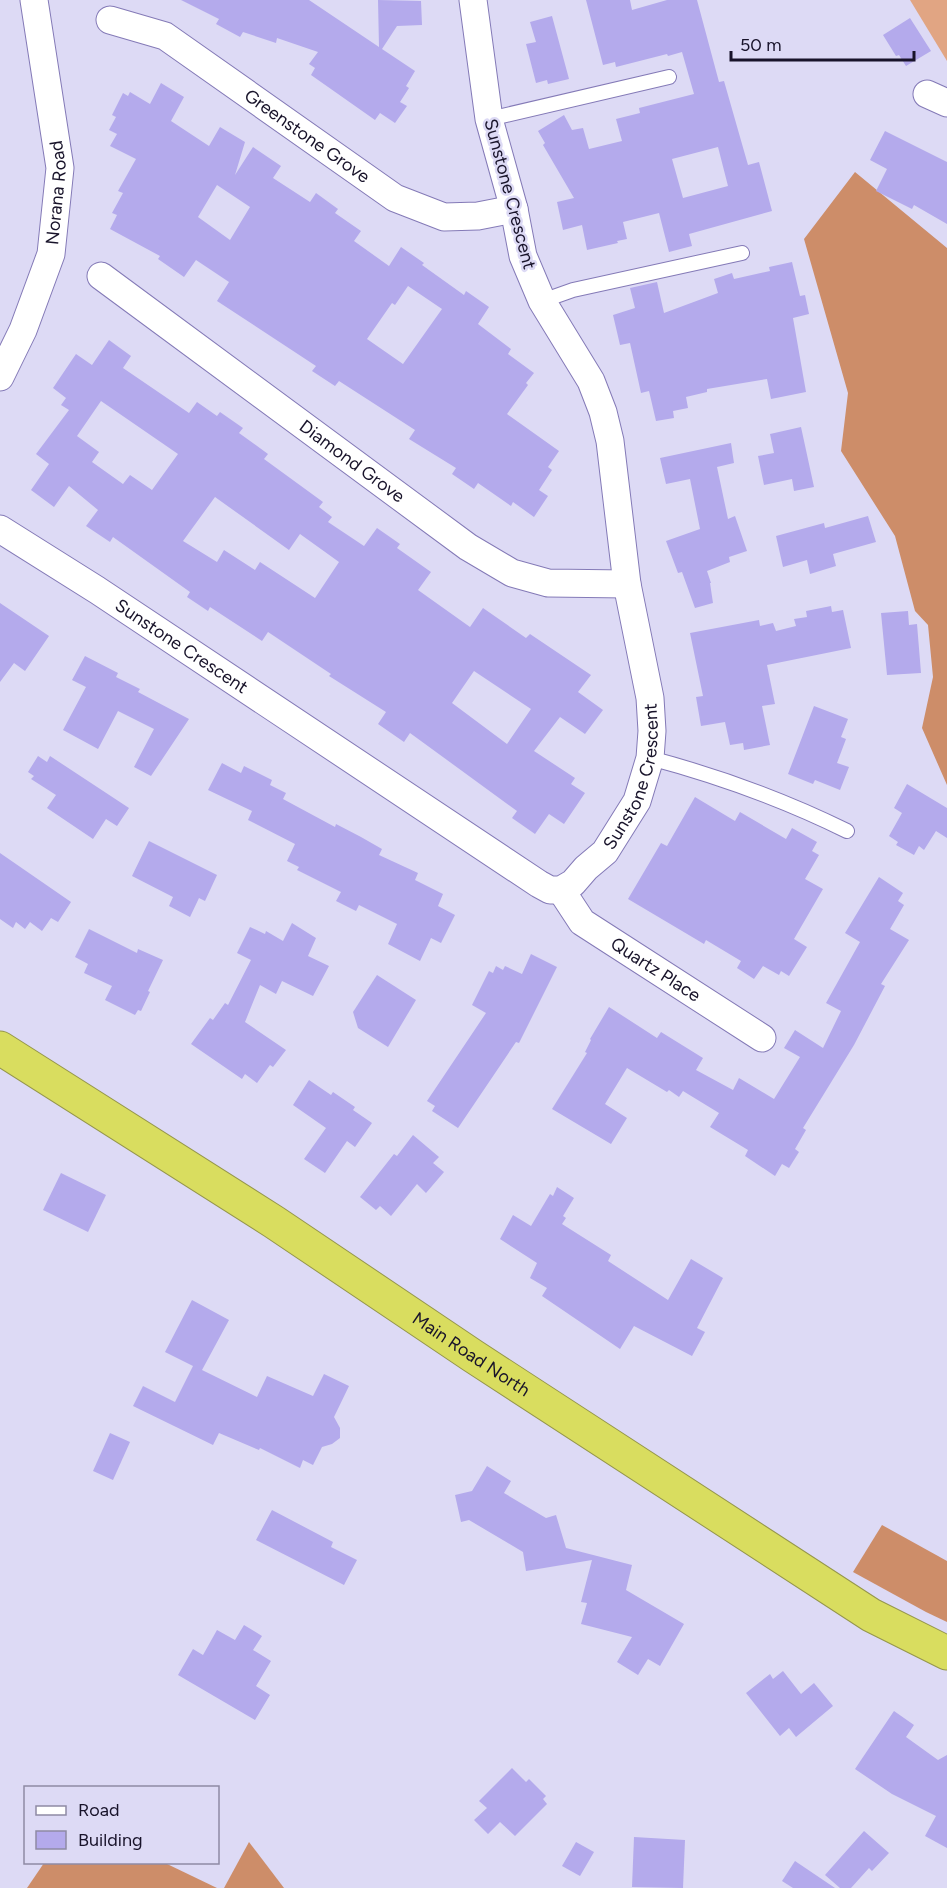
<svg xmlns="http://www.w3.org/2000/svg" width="947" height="1888" viewBox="0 0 947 1888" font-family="Figtree,sans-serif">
<rect width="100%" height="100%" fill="#dddaf5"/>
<path fill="#e1a583" d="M910 0H947V61Z"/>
<g fill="#cd8d69">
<path d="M855 172 947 248V785L922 728 933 677 928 625 915 611 895 536 841 451 848 393 804 239Z"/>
<path d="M882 1525 947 1561V1622L926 1612 853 1572Z"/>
<path d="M249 1842 284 1888H224Z"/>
<path d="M44 1863H165L217 1888H27Z"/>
</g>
<g fill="#b4aaec" fill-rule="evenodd">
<path d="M181 0H309L379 47 378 0 421 1 422 25 397 26 382 49 415 71 406 86 409 88 400 102 407 106 395 123 380 113 375 120 311 75 315 68 309 64 318 52 277 38 276 43 243 32 240 37 216 24 219 19Z"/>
<path d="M586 0H630L632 10 667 0H697L719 82 724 81 748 165 759 162 772 211 689 234 692 246 669 252 659 213 623 222 627 239 617 241 618 243 587 250 582 225 563 230 557 202 574 198 543 145 545 143 538 131 564 115 572 130 583 128 589 149 622 141 616 119 640 113 639 108 694 94 682 52 668 56 667 54 616 67 615 62 603 65ZM718 147 728 186 683 198 672 159Z"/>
<path d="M552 16 569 79 548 84 547 80 536 83 526 44 536 42 530 22Z"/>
<path d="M910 18 931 51 906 66 899 55 896 56 883 35Z"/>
<path d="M161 83 184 97 171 121 209 146 220 127 245 142 235 175 253 147 281 166 273 178 310 202 316 193 338 209 335 213 361 231 354 241 389 266 401 247 424 263 422 265 464 295 466 291 489 307 478 324 511 349 508 354 534 373 526 383 528 385 507 414 559 451 548 467 552 470 539 490 548 496 534 517 513 502 511 506 478 483 474 489 452 474 456 468 409 439 415 430 339 381 335 386 312 371 316 366 217 301 229 282 196 260 184 277 158 259 160 256 110 229 117 215 112 213 123 193 118 191 136 159 110 146 117 134 109 130 116 117 112 115 123 93 128 96 130 92 150 104ZM217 185 250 207 230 240 198 217ZM408 286 442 309 403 364 367 339 392 303 395 305Z"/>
<path d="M885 131 947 162V224L914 205 912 209 876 191 887 169 870 160Z"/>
<path d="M792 262 800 296 805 295 809 314 793 318 806 392 771 399 767 379 707 389V392L686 397 688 408 673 411 674 418 656 421 649 391 641 393 630 343 620 345 613 315 635 308 630 288 657 282 664 313 718 293 714 279 732 273 734 279 770 271 769 267Z"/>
<path d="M109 340 131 356 123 368 189 413 197 402 217 416 220 412 243 428 239 433 268 454 264 459 323 502 319 507 332 517 328 522 364 546 377 528 400 544 397 548 431 572 418 590 470 627 483 608 526 638 530 634 591 675 578 692 603 710 585 734 560 717 534 751 575 778 571 784 585 793 564 824 549 814 535 834 512 818 517 811 410 733 404 742 378 724 386 712 329 676 331 674 268 632 262 641 210 607 208 611 187 597 190 592 113 537 110 542 86 526 98 510 69 486 54 507 31 490 49 464 36 454 69 410 61 405 66 398 53 388 76 354 92 365ZM101 401 178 454 152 490 130 475 123 484 92 462 99 452 77 436ZM215 497 289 550 300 534 339 562 315 598 260 562 255 570 224 550 217 562 183 541ZM474 671 531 709 507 744 452 703Z"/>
<path d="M801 427 814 487 794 491 792 479 764 485 758 456 774 453 770 434Z"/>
<path d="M731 443 734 463 717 467 728 519 735 516 747 551 729 557 730 562 707 571 711 583H710L713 603 695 608 682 572 678 573 666 541 700 529 690 479 666 484 660 458Z"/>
<path d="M868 516 876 542 833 554 836 566 810 574 807 560 783 567 776 536 824 523 825 528Z"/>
<path d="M0 603 49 636 25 671 14 663 0 682Z"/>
<path d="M831 606 832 612 843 610 851 648 767 665 775 704 762 706 770 745 744 750 743 743 730 745 725 722 701 726 696 697 703 696 690 633 759 620 760 626 773 623 776 631 796 626 794 619 807 617 806 611Z"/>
<path d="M908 611 909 625 917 624 921 673 887 675 881 613Z"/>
<path d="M85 656 118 673 116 677 140 689 138 692 189 719 151 776 134 767 154 729 118 711 98 749 63 730 86 687 72 680Z"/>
<path d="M814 706 848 719 841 737 846 739 837 763 849 767 840 790 815 780 813 784 788 774Z"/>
<path d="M38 756 47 762 50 756 129 808 117 826 106 819 93 839 47 808 56 795 31 779 34 776 28 772Z"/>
<path d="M222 763 241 773 244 766 272 780 270 785 286 793 283 799 335 827 336 824 361 837 382 849 379 855 418 873 415 880 443 894 438 906 455 915 441 943 431 938 420 961 388 944 397 924 359 905 356 911 336 901 341 892 297 870 299 867 287 861 295 844 248 820 252 811 208 790Z"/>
<path d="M907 784 947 808V838L936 831 924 850 919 846 914 855 896 845 898 842 889 836 902 813 894 808Z"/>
<path d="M695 797 735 821 740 812 786 839 792 828 817 842 812 851 819 855 805 879 823 889 794 939 807 947 789 976 781 971 779 975 763 966 754 979 737 968 741 961 706 940 704 944 628 899 661 843 667 846Z"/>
<path d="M149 841 217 875 205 901 199 898 190 917 169 906 173 897 132 876Z"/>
<path d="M0 853 71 902 58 922 51 918 42 931 30 922 25 929 16 922 13 928 0 919Z"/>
<path d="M879 877 903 893 898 901 904 905 890 929 909 940 881 984 885 986 854 1045 803 1128 806 1130 795 1149 799 1152 789 1168 782 1164 775 1176 745 1156 748 1150 710 1127 719 1113 683 1091 679 1097 669 1090 667 1092 627 1068 605 1104 627 1118 611 1144 552 1109 587 1053 585 1052 591 1040 590 1039 609 1007 657 1038 661 1032 703 1058 696 1070 733 1090 739 1078 774 1099 800 1057 784 1048 795 1030 823 1048 841 1011 826 1003 860 942 845 933Z"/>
<path d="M292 923 316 938 308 956 329 966 313 996 282 981 276 994 260 985 245 1022 286 1050 273 1067 270 1065 257 1083 245 1074 242 1079 191 1044 210 1018 213 1020 225 1003 228 1005 251 960 237 953 250 927 265 934 266 931 283 941Z"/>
<path d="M89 929 137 953 138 949 163 960 148 991 150 992 141 1011 138 1010 135 1015 105 1000 112 986 84 973 88 964 75 957Z"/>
<path d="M531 954 557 967 519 1043 516 1042 458 1128 432 1111 435 1106 427 1101 486 1013 472 1005 489 971 493 973 496 966 503 970 505 966 522 974Z"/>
<path d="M377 975 416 1000 388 1047 358 1028 353 1012Z"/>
<path d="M309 1080 331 1095 333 1092 355 1107 353 1110 372 1123 355 1147 347 1141 325 1173 304 1159 326 1128 293 1105Z"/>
<path d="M413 1135 439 1157 433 1163 444 1172 426 1193 417 1184 391 1216 380 1206 376 1210 360 1197 394 1154 397 1156Z"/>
<path d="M61 1173 106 1195 88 1232 43 1210Z"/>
<path d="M557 1187 574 1198 563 1216 566 1218 562 1224 611 1255 608 1261 668 1300 691 1259 723 1278 697 1328 705 1332 692 1356 634 1326 620 1349 542 1296 547 1288 530 1278 537 1263 500 1239 513 1215 531 1226 550 1194 553 1196Z"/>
<path d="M192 1300 229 1320 202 1370 257 1397 267 1376 313 1396 324 1374 349 1386 334 1417 340 1428V1438L332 1444 322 1447 313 1465 303 1460 300 1468 260 1448 259 1450 219 1433 213 1445 133 1406 143 1386 175 1402 193 1366 165 1352Z"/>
<path d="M110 1433 130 1442 113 1480 93 1471Z"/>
<path d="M487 1466 511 1481 504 1493 546 1518 556 1515 566 1548 632 1565 626 1590 684 1624 660 1666 648 1659 638 1675 617 1662 632 1637 581 1624 587 1603 581 1602 592 1560 526 1571 523 1552 469 1520 461 1522 455 1495 472 1491Z"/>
<path d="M272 1510 333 1542 331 1547 357 1560 344 1585 256 1540Z"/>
<path d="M244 1625 262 1636 253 1650 271 1661 256 1686 270 1695 255 1720 178 1675 193 1649 203 1655 217 1630 235 1640Z"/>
<path d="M783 1671 801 1694 814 1683 833 1706 796 1737 789 1728 780 1736 746 1693 770 1674 773 1679Z"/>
<path d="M894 1711 914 1725 906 1737 938 1760 947 1755V1848L925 1836 936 1816 892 1794 855 1769Z"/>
<path d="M512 1768 526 1782 529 1779 546 1796 543 1799 547 1804 515 1836 500 1822 488 1834 474 1820 487 1808 479 1801Z"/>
<path d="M864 1831 889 1853 872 1871 869 1868 851 1888H840L825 1875Z"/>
<path d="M634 1837 685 1840 683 1888 632 1887Z"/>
<path d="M576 1842 594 1852 580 1876 562 1866Z"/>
<path d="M795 1861 835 1888H793L782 1881Z"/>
</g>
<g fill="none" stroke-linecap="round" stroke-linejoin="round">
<g stroke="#847ab7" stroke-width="16">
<g id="lane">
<path d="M489 119 669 77"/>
<path d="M542 301 573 290 742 253"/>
<path d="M650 758C718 776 784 800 847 831"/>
</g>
</g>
<g stroke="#847ab7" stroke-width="29">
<g id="street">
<path id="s1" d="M110 20 165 36 395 198 444 217 478 216 514 209"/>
<path d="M927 94 947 103"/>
<path id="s2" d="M101 276 468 547 512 573 548 583 627 584"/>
<path id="s3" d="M0 377 23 330 51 254 60 168 34 0"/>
<path id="s4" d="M0 529 97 590 539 884 550 890H561L573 883 586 868 605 852 637 801 650 758 652 731 650 698 627 584 610 441 603 412 591 381 542 301 523 256 514 209 489 119 473 0"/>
<path id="s5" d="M561 890 582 922 762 1038"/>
</g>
</g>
<g stroke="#95964c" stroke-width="35">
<g id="highway">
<path id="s6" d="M0 1048 274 1222 473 1356 871 1615 947 1653"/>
</g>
</g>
<use href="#lane" stroke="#fff" stroke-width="14"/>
<use href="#street" stroke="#fff" stroke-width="27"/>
<use href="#highway" stroke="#d9dd5f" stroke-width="33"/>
</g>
<g text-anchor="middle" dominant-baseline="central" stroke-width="5" stroke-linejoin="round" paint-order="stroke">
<g font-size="18" fill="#18132a" stroke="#dddaf5">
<text stroke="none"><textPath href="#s1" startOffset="231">Greenstone Grove</textPath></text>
<text stroke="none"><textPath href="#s3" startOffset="195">Norana Road</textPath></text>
<text transform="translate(510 194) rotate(75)">Sunstone Crescent</text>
<text stroke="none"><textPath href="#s2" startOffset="312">Diamond Grove</textPath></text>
<text stroke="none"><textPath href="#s4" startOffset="216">Sunstone Crescent</textPath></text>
<text stroke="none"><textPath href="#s4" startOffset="810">Sunstone Crescent</textPath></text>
<text stroke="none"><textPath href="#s5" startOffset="126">Quartz Place</textPath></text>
<text stroke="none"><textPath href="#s6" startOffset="562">Main Road North</textPath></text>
</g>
</g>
<rect x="24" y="1786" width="195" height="78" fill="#dddaf5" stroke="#8e8aa4" stroke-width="1.5"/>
<rect x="36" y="1806" width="30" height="9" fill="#ffffff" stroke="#8e8aa4" stroke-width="1.5"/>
<text x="78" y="1816" font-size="18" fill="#18132a">Road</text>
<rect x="36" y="1831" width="30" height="18" fill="#b4aaec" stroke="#8e8aa4" stroke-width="1.5"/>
<text x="78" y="1846" font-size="18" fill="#18132a">Building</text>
<path d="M731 51v9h183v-9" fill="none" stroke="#18132a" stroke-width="3"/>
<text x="740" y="51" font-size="18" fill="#18132a" stroke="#dddaf5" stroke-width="4.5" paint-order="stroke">50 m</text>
</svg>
